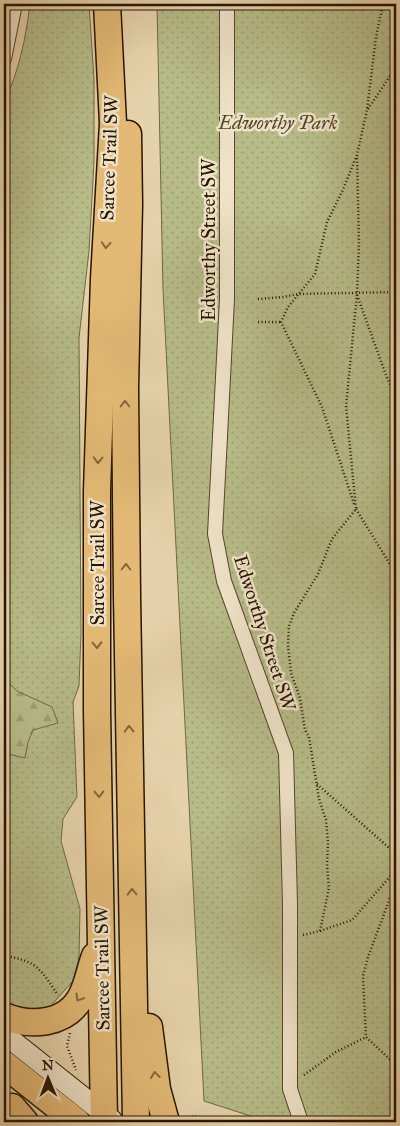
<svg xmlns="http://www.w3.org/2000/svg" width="400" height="1126" viewBox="0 0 400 1126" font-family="'IM FELL Great Primer',serif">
<defs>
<pattern id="grass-dots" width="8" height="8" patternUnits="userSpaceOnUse" patternTransform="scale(1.25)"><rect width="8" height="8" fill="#b6bb88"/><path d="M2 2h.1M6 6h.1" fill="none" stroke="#9ca074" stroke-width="1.8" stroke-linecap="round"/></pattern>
<pattern id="forest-firs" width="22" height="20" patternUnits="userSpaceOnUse" patternTransform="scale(1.25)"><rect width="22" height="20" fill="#b6bb88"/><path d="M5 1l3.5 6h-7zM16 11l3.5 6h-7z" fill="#9ca074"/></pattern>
</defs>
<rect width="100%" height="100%" fill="#e6d2aa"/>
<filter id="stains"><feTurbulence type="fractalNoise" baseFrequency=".004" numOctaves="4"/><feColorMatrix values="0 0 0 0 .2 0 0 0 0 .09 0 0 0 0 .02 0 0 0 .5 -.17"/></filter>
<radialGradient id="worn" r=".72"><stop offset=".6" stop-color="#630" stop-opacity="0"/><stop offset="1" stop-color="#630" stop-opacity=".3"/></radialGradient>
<g fill="url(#grass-dots)" stroke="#6f6844">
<path d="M30 4H89L94 79V162L89 251 79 338 81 634 79 686 73 702 77 797 63 819 61 841 80 909 79 958 73 981 48 1009 33 1013 4 1001V102C19 72 26 37 30 4Z"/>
<path d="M157 4H396V1122H269L204 1101 163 289Z"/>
</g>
<path fill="url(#forest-firs)" stroke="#6f6844" d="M4 678 17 691 52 707 58 723 33 730 28 742 25 758 4 753Z"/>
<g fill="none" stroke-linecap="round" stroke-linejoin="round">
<g stroke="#58442a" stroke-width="16">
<g id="street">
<path d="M227 4V299L215 534 224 581 286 753 290 904V1089L301 1122"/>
<path d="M4 59 15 4"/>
</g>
</g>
<g stroke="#281500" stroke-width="22">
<path id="secondary" d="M4 1034 112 1120"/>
</g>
<g stroke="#281500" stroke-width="29">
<g id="highway">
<path d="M128 134 129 205 125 388 127 596 136 1122"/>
<path d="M4 1016C30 1027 66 1025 81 997 88 984 90 969 95 956"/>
<path d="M149 1027 157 1089 166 1122"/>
<path d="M4 1064 77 1122"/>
<path d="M12 1107 25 1122"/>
<path d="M104 1122 97 710V491L104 279 113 123 107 4"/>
</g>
</g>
<g stroke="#281500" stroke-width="2.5" stroke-dasharray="1 2.5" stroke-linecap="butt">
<path d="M368 109 396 67"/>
<path d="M357 295 387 378 396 396"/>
<path d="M258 299 283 297 298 294 396 292"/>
<path d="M258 322H281"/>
<path d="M354 504 322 407 281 322 288 307 315 274 327 222 342 192 357 155 367 110 376 37 383 4"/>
<path d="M356 509 396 574"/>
<path d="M317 784 396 854"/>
<path d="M396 882 368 957 363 976 366 1037 396 1065"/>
<path d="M320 931 329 888 327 865 328 843 326 820 319 799 309 737 305 730 300 698 291 673 288 645 289 626 294 613 318 574 332 539 356 509 346 406 357 294 359 244 357 155"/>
<path d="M303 935 320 931 352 920 396 870"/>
<path d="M4 955C12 958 20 958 28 962 42 968 50 984 58 995"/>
<path d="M70 1033 67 1046 76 1070"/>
<path d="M304 1075 336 1052 366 1037"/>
<path d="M185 1118C194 1115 203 1117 211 1122"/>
</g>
<use href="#street" stroke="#efe2c8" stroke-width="14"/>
<use href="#secondary" stroke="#efe2c8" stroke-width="20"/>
<use href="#highway" stroke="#e3b975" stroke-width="26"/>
</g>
<defs><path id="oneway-chevron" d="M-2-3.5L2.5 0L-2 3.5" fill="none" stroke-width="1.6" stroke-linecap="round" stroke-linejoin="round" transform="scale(1.25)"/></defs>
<g stroke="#86673a">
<use href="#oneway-chevron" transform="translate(106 245) rotate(94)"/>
<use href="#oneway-chevron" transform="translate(125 404) rotate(-90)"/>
<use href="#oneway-chevron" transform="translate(98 460) rotate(91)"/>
<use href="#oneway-chevron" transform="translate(126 567) rotate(-90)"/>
<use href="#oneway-chevron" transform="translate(97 645) rotate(89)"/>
<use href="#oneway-chevron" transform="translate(129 729) rotate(-91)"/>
<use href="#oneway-chevron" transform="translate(99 794) rotate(89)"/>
<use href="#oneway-chevron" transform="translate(132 892) rotate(-91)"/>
<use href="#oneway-chevron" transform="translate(79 998) rotate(121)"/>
<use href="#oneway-chevron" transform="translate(155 1075) rotate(-97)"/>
</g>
<g text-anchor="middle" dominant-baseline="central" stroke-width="5" stroke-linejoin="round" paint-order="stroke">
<g font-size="19" font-style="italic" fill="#534729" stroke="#efe2c8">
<text x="278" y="122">Edworthy Park</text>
</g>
<g font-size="19" fill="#281500" stroke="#efe2c8">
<text transform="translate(109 158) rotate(-88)">Sarcee Trail SW</text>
<text transform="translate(208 240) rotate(-90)">Edworthy Street SW</text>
<text transform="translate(97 563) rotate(-90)">Sarcee Trail SW</text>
<text transform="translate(265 633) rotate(72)">Edworthy Street SW</text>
<text transform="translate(102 968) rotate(-91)">Sarcee Trail SW</text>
</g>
</g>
<rect width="400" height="1126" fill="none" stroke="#e6d2aa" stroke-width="20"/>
<rect x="5" y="5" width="390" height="1116" fill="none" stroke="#281500" stroke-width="2.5"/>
<rect x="10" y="10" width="380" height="1106" fill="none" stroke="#281500"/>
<g transform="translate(48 1078) rotate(359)" stroke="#efe2c8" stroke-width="4" paint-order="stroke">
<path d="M0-4L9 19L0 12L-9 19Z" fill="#281500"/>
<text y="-8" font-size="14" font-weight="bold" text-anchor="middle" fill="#281500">N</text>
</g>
<rect width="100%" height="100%" filter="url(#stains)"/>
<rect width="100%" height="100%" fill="url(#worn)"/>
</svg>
